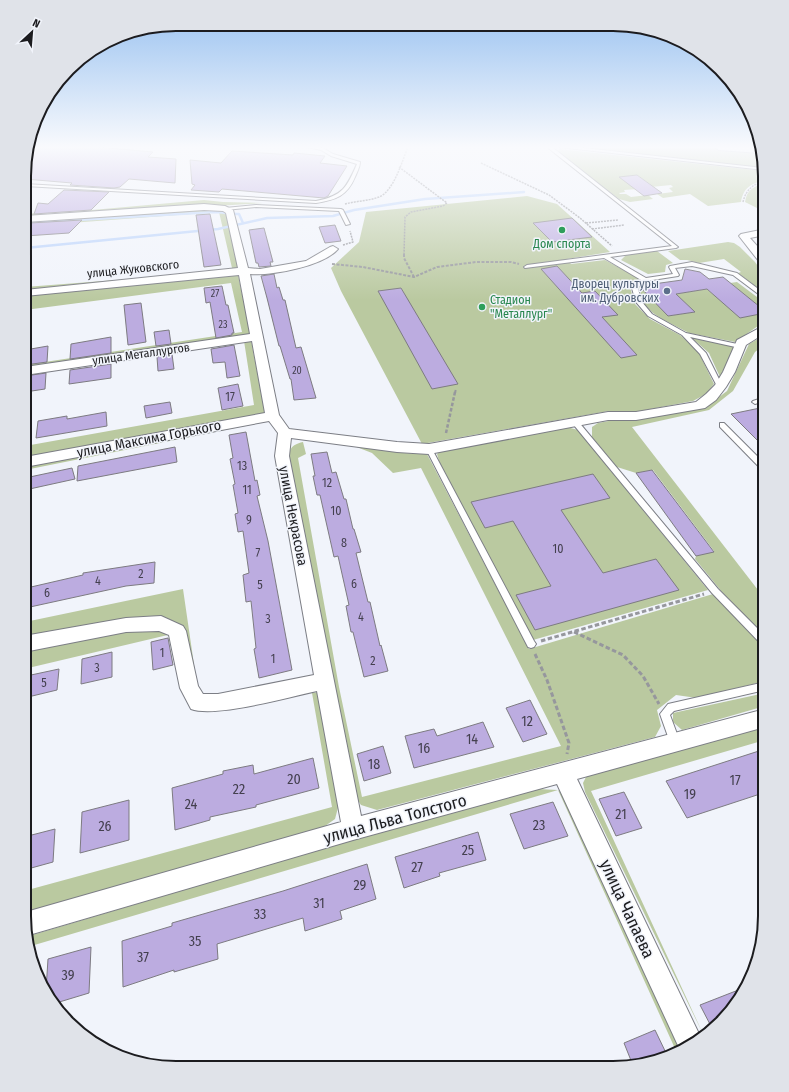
<svg xmlns="http://www.w3.org/2000/svg" width="789" height="1092" viewBox="0 0 789 1092" font-family="'Fira Sans Condensed',sans-serif">
<rect width="100%" height="100%" fill="#f1f4fb"/>
<g fill="#bac9a0">
<path d="M571 147H700L759 152 763 168Z"/>
<path d="M559 149 764 171 765 179C751 185 744 186 741 202L708 206 690 194 663 198 657 194 673 192 669 188 673 187 671 185 651 187 650 184 637 175 620 177 638 189 624 190 625 192 619 193 620 194H626L631 197 648 195 653 199 630 202 619 199 558 153Z"/>
<path d="M765 182V192H761L765 195V212L745 202C747 189 754 187 765 182Z"/>
<path d="M527 196 557 204 610 252 567 259 571 264 605 260 640 279 629 284 635 304 650 319 680 335 698 351 714 384 706 394 693 401 635 412 609 411 422 444 341 291 331 268 359 242 366 212Z"/>
<path d="M204 200 223 202 263 203 25 218V213L47 214Z"/>
<path d="M203 208 223 210 227 213 238 268H232L219 212 29 226 25 236V221Z"/>
<path d="M728 242 734 243 740 247 755 262 765 276V294L738 273 741 272 724 259 699 263 687 260H680L668 251Z"/>
<path d="M657 251 673 263 666 265 665 272 648 274 621 260 626 255Z"/>
<path d="M238 274 250 335 25 368V365L242 332 231 283 25 310V296Z"/>
<path d="M181 275 25 290V287Z"/>
<path d="M737 282 765 303V311L730 283Z"/>
<path d="M639 286 668 316 695 312 676 294 707 289 740 317 765 313V321L735 342 689 333 662 319 653 313 643 303Z"/>
<path d="M765 335V344L755 352 733 391 709 410 632 427 765 599V636L722 592 695 559 696 556 714 551 653 470 636 473 617 467 592 437V427L598 423 614 420H636L706 407 727 391 749 344Z"/>
<path d="M692 338 734 347 720 377 709 353Z"/>
<path d="M251 340 265 414 25 458V446L254 405 244 341Z"/>
<path d="M268 420 260 423 25 470V466Z"/>
<path d="M567 427 578 430 708 590 533 640 439 461 437 454 443 449Z"/>
<path d="M303 442 306 454 298 458 339 687 362 797 561 746 421 468 393 473 372 453 354 446 403 453 427 454 529 649 713 594 765 647V681L697 698 676 695 657 710 661 726 655 737 377 810 361 805 355 796 288 463C289 450 290 445 303 442Z"/>
<path d="M183 589 198 692 182 628 165 617 129 618 25 637V622Z"/>
<path d="M155 627 172 634 24 669V650L123 631Z"/>
<path d="M319 692 339 804 335 819 318 831 24 916V891L332 807 312 693Z"/>
<path d="M765 693V706L682 730 673 722V713Z"/>
<path d="M765 727V740L591 791 704 1036 585 792 583 783 587 775Z"/>
<path d="M538 789 558 790 568 797 682 1051 677 1053 558 790 31 946 29 936 354 839Z"/>
</g>
<g fill="none" stroke-linecap="round" stroke-linejoin="round">
<g stroke="#bbd3fb" stroke-width="2.5">
<path d="M25 223 214 212C222 212 230 214 239 214L243 223"/>
<path d="M25 248 218 229 267 218 333 216 354 210 425 199 524 192"/>
</g>
</g>
<g fill="#bcace0" stroke="#7d7b81">
<path d="M28 147H98L153 152 148 157 176 159 175 183 129 179 120 187 114 188 70 185 72 183 25 179V156Z"/>
<path d="M232 151 293 155 294 153 325 156 320 163 347 166 328 196 324 198 222 189 219 192 191 190 195 185 192 184 190 160 221 163Z"/>
<path d="M637 175 662 193 644 196 619 177Z"/>
<path d="M64 190 109 192 91 210 34 214 38 203 48 204Z"/>
<path d="M210 214 221 265 204 267 196 215Z"/>
<path d="M572 218 592 237 552 242 533 223Z"/>
<path d="M82 220 69 233 25 236 30 223Z"/>
<path d="M335 225 341 241 325 243 319 227Z"/>
<path d="M264 228 273 262H270L271 266 259 267 258 263H256L249 230Z"/>
<path d="M557 266 582 293 595 291 618 315 602 317 637 355 621 358 541 269Z"/>
<path d="M685 269 700 272 709 279 723 277 765 311V313L740 318 707 289 676 294 695 312 668 316 639 286 682 280Z"/>
<path d="M274 274 277 288 279 287 283 300H285L296 348 301 347 316 398 294 400 291 379H290L280 346H279L267 298 261 276Z"/>
<path d="M222 286 226 305H228L234 333H232V335L216 338 210 302 206 303 204 288Z"/>
<path d="M401 288 458 384 432 389 378 291Z"/>
<path d="M141 303 146 342 128 345 124 305Z"/>
<path d="M169 330 171 344 156 346 154 332Z"/>
<path d="M111 337V353L70 359 71 344Z"/>
<path d="M234 345 240 376 227 378 225 362 213 363 211 349Z"/>
<path d="M48 346 47 362 25 365V350Z"/>
<path d="M172 354 174 369 158 371 157 357Z"/>
<path d="M111 364V378L69 384 70 370Z"/>
<path d="M46 373 45 389 25 392V376Z"/>
<path d="M238 384 243 406 222 410 218 388Z"/>
<path d="M170 402 172 413 146 418 144 406Z"/>
<path d="M765 407V448L731 414Z"/>
<path d="M106 412 107 426 36 438 38 421 67 416V419Z"/>
<path d="M246 432 255 481 257 480 260 495 257 496 268 541 292 670 259 678 254 649 256 648 251 601 246 602 243 575 249 573 243 531 238 532 235 514 238 513 233 485 235 484 230 459 233 458 229 435Z"/>
<path d="M175 447 177 462 77 481 78 466Z"/>
<path d="M327 452 332 473 336 472 344 499H346L353 529H354L361 552 356 553 368 602H370L380 646 381 645 388 671 364 677 353 632H351L346 606 349 605 338 556 334 557 320 495H317L313 476H315L311 454Z"/>
<path d="M72 468 75 479 25 490V478Z"/>
<path d="M652 470 714 552 696 556 636 473Z"/>
<path d="M593 474 610 498 561 510 603 573 656 559 679 590 535 630 516 595 551 586 513 521 485 528 471 502Z"/>
<path d="M155 562 154 583 126 586 30 607 31 587 83 575V573Z"/>
<path d="M168 638 173 665 153 670 151 642Z"/>
<path d="M112 652V677L81 684 82 659Z"/>
<path d="M59 669 57 690 28 697 31 675Z"/>
<path d="M530 700 547 734 523 742 506 708Z"/>
<path d="M483 722 494 747 414 768 405 736 434 729 437 736Z"/>
<path d="M383 746 391 773 364 781 357 754Z"/>
<path d="M765 749V794H760L687 818 666 781Z"/>
<path d="M313 758 319 788 256 805V807L210 817V820L175 830 172 788 223 774V771L253 765 254 774Z"/>
<path d="M624 792 642 828 616 836 599 799Z"/>
<path d="M129 800V840L80 853 82 812Z"/>
<path d="M553 802 568 836 524 849 510 814Z"/>
<path d="M55 829 53 862 24 870V837Z"/>
<path d="M478 832 486 860 439 873 440 876 404 888 395 857Z"/>
<path d="M367 864 376 899 340 911 342 919 305 931 303 918 217 944 218 959 174 972V970L123 987 122 941 172 926V923L283 891Z"/>
<path d="M91 947 89 993 56 1003 46 990 48 959Z"/>
<path d="M746 987 739 1000 713 1030 700 1005Z"/>
<path d="M655 1030 667 1055 632 1063 624 1043Z"/>
</g>
<g fill="none" stroke-linecap="round" stroke-linejoin="round">
<g stroke="#7c7e85" stroke-width="2">
<g id="service">
<path d="M308 147 323 148 333 154 360 162C360 167 357 172 355 177 347 196 336 200 316 203L25 186V184L316 201C343 196 347 187 357 164L331 156 321 150Z"/>
<path d="M547 147H552L678 247 676 248 610 257 646 278 673 274 669 267 670 266 692 262 737 273 765 294V299L733 275 692 266 675 268 679 275 678 276 646 281 637 286 642 302 652 314 686 333 742 345V347L740 348 690 337 706 353 723 387 722 388H718L700 354 682 335 648 316 636 302 631 285 641 280 604 258 525 268 524 267 527 265 672 246Z"/>
<path d="M558 147H575L763 168 764 170Z"/>
<path d="M256 205 341 209 343 210 350 224 346 225 339 211 256 207 225 210 223 209 225 208Z"/>
<path d="M765 397V401L755 404 752 402 753 401Z"/>
<path d="M573 420H577L718 589 765 636V646L762 645 712 593 573 424Z"/>
<path d="M720 423H724L765 464V470H762L720 427Z"/>
<path d="M427 447H429L432 449 534 641 536 644 534 647 531 648 528 647 426 449Z"/>
<path d="M765 682V690L674 711 670 715 680 742 679 745 675 747 671 745 660 714 668 704Z"/>
</g>
</g>
<g stroke="#7c7e85" stroke-width="2">
<g id="minor">
<path d="M204 204 225 206 233 210 248 268 260 269 306 261 330 247 333 246 338 249C324 266 272 276 250 274L279 415 289 429 397 442 429 444 608 412H636L696 402 706 394 715 385 723 372 737 340 765 325V333L746 345 735 372 726 387 716 400 705 408 636 420H608L429 454 397 452 291 438 289 456 361 816 765 709V727L577 779 701 1038 681 1052 557 784 353 840 29 935 24 916V913L26 912 341 822 317 691C289 697 215 718 191 709L180 688 169 635 159 631 126 632 24 652V636L126 618 161 616 183 626 186 631 198 686 203 694H218L314 675 275 456 278 433 269 421 25 467V457L265 413 252 341 25 375V367L250 334 239 275 25 296V290L238 268 226 213 223 211 204 210 25 222V216Z"/>
<path d="M765 229V235L750 238 765 255V265L761 264 739 236 741 234Z"/>
</g>
</g>
<g stroke="#7c7e85" stroke-width="2">
<path id="tertiary" d="M714 147H758L760 153 719 150Z"/>
</g>
<g stroke="#96979d" stroke-width="1.5" stroke-dasharray="2 1" stroke-linecap="butt">
<path d="M481 163 549 195 580 218 612 246"/>
<path d="M399 167 447 203 443 206 411 212 405 217 404 255"/>
<path d="M743 202C746 189 753 185 765 180"/>
<path d="M345 204C356 201 368 201 379 197 394 191 402 161 408 147"/>
<path d="M586 223 618 220"/>
<path d="M592 229 624 225"/>
<path d="M343 245 353 242 350 231"/>
</g>
<g stroke="#96979d" stroke-width="2" stroke-dasharray="3 1.5" stroke-linecap="butt">
<path d="M404 254V258L414 277"/>
<path d="M332 264 363 267 414 277 437 267 476 262H511L519 264"/>
<path d="M455 393 456 389"/>
</g>
<path stroke="#96979d" stroke-width="2.5" stroke-dasharray="3.5 2" stroke-linecap="butt" d="M446 433 455 392"/>
<g stroke="#96979d" stroke-width="3" stroke-dasharray="4.5 2.5" stroke-linecap="butt">
<path d="M574 632 623 655 643 676 659 704"/>
<path d="M541 641 704 594"/>
<path d="M535 654 547 680 569 743 567 754"/>
</g>
<use href="#service" fill="#fff" fill-rule="evenodd"/>
<use href="#minor" fill="#fff" fill-rule="evenodd"/>
<use href="#tertiary" fill="#fff" fill-rule="evenodd"/>
</g>
<linearGradient id="sky" x2="0" y2="1"><stop stop-color="#96c0f0"/><stop offset="0.49" stop-color="#f9fafd"/><stop offset="1" stop-color="#f9fafd" stop-opacity="0"/></linearGradient>
<rect width="789" height="300" fill="url(#sky)"/>
<g fill="#2e9e5b" stroke="#f1f4fb" stroke-width="1.5">
<circle cx="562" cy="230" r="4"/>
<circle cx="482" cy="307" r="4"/>
</g>
<circle fill="#5c6f8a" stroke="#f1f4fb" stroke-width="1.5" cx="667" cy="291" r="4"/>
<g text-anchor="middle" dominant-baseline="central" stroke-width="3" stroke-linejoin="round" paint-order="stroke">
<g font-size="10" fill="#44404f">
<text x="215" y="294">27</text>
<text x="223" y="325">23</text>
<text x="297" y="371">20</text>
</g>
<g font-size="12" fill="#27864d" stroke="#f1f4fb">
<text x="562" y="244">Дом спорта</text>
<text x="490" y="300" text-anchor="start">Стадион<tspan x="490" dy="14">"Металлург"</tspan></text>
</g>
<g font-size="12" fill="#1c1c1f" stroke="#f1f4fb">
<text transform="translate(133 269) rotate(-6)">улица Жуковского</text>
<text transform="translate(141 354) rotate(-8)">улица Металлургов</text>
</g>
<g font-size="12" fill="#4e5e75" stroke="#f1f4fb" text-anchor="end">
<text x="659" y="284">Дворец культуры<tspan x="659" dy="14">им. Дубровских</tspan></text>
</g>
<g font-size="12" fill="#44404f">
<text x="230" y="397">17</text>
<text x="242" y="466">13</text>
<text x="327" y="483">12</text>
<text x="247" y="490">11</text>
<text x="336" y="511">10</text>
<text x="249" y="520">9</text>
<text x="344" y="543">8</text>
<text x="558" y="549">10</text>
<text x="258" y="553">7</text>
<text x="141" y="574">2</text>
<text x="98" y="581">4</text>
<text x="354" y="584">6</text>
<text x="260" y="585">5</text>
<text x="47" y="593">6</text>
<text x="361" y="617">4</text>
<text x="268" y="619">3</text>
<text x="162" y="653">1</text>
<text x="273" y="659">1</text>
<text x="373" y="661">2</text>
<text x="97" y="668">3</text>
<text x="44" y="683">5</text>
</g>
<g font-size="14" fill="#1c1c1f" stroke="#f1f4fb">
<text transform="translate(149 439) rotate(-11)">улица Максима Горького</text>
<text transform="translate(293 516) rotate(79)">улица Некрасова</text>
</g>
<g font-size="14" fill="#44404f">
<text x="527" y="721">12</text>
<text x="472" y="739">14</text>
<text x="424" y="748">16</text>
<text x="374" y="764">18</text>
<text x="294" y="779">20</text>
<text x="735" y="780">17</text>
<text x="239" y="789">22</text>
<text x="690" y="794">19</text>
<text x="191" y="804">24</text>
<text x="621" y="814">21</text>
<text x="539" y="825">23</text>
<text x="105" y="826">26</text>
<text x="468" y="850">25</text>
<text x="417" y="867">27</text>
<text x="360" y="885">29</text>
<text x="319" y="903">31</text>
<text x="260" y="914">33</text>
<text x="195" y="941">35</text>
<text x="143" y="957">37</text>
<text x="68" y="975">39</text>
</g>
<g font-size="17" fill="#1c1c1f" stroke="#f1f4fb">
<text transform="translate(395 819) rotate(-15)">улица Льва Толстого</text>
<text transform="translate(627 909) rotate(65)">улица Чапаева</text>
</g>
</g>
<path d="M0 0H789V1092H0ZM176 31H613A145 145 0 0 1 758 176V916A145 145 0 0 1 613 1061H176A145 145 0 0 1 31 916V176A145 145 0 0 1 176 31Z" fill="#e0e3e9" fill-rule="evenodd"/>
<path fill="none" stroke="#1c1c1f" stroke-width="2" d="M176 31H613A145 145 0 0 1 758 176V916A145 145 0 0 1 613 1061H176A145 145 0 0 1 31 916V176A145 145 0 0 1 176 31Z"/>
<g transform="translate(32 32) rotate(26)" stroke="#f1f4fb" stroke-width="3" paint-order="stroke">
<path d="M0-3L7 15L0 10L-7 15Z" fill="#1c1c1f"/>
<text y="-6" font-size="11" font-weight="bold" text-anchor="middle" fill="#1c1c1f">N</text>
</g>
</svg>
